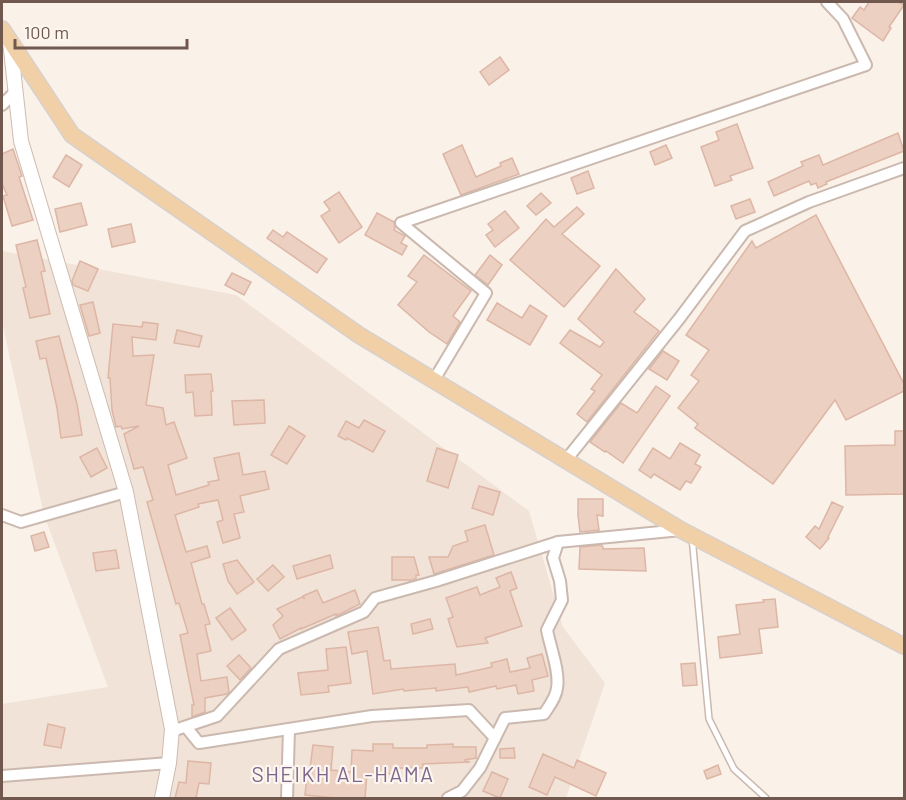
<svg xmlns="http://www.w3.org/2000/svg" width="906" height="800" viewBox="0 0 906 800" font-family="Barlow,sans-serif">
<rect width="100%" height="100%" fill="#faf1e8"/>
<path fill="#f1e3d7" d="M2 251 236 295 529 511 563 627 605 683 566 798H2V704L108 687 44 515 2 321Z"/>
<g fill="#ecd0c2" stroke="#ddb6a5" stroke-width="1.5">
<path d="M869 2H898L904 5 889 27 891 28 883 41 852 18 860 7 864 10Z"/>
<path d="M500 57 509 70 489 85 480 72Z"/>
<path d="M737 124 753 168 730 176 732 180 715 186 701 147 719 140 716 132Z"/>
<path d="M898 133 904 151 826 182 827 184 818 188 816 183 811 185 809 181 774 196 768 182 803 166 801 162 819 155 823 165Z"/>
<path d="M462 145 476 177 501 166 500 163 512 158 519 174 461 195 443 154Z"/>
<path d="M666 145 672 158 655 165 650 152Z"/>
<path d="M13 149 22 176 19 177 33 220 12 226 3 196 7 195 2 184V154Z"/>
<path d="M66 155 82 165 69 187 53 177Z"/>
<path d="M588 171 594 188 577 194 571 178Z"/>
<path d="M339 192 362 227 339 243 321 216 330 210 324 202Z"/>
<path d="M541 193 551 203 536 215 527 206Z"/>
<path d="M750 199 755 212 736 219 731 206Z"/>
<path d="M81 203 87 225 60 232 55 209Z"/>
<path d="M577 207 584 214 562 234 600 266 564 307 510 260 546 219 554 227Z"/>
<path d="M505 211 519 228 495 247 486 235 493 230 488 224Z"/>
<path d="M377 213 394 222 395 228 394 230 405 236 401 243 407 246 402 255 365 235Z"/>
<path d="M816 215 904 384V391L846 420 835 400 773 484 695 428 698 424 678 408 699 381 691 375 709 350 686 335 752 241 756 248Z"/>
<path d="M131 224 135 242 112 247 108 229Z"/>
<path d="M273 230 283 237 287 232 327 259 317 273 267 238Z"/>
<path d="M37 240 45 271 41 272 50 314 30 318 23 288 26 287 16 245Z"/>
<path d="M424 255 471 291 453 316 460 322 447 344 429 332 398 305 417 282 408 276Z"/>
<path d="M490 255 502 265 488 285 475 275Z"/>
<path d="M80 261 98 269 88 291 73 285 72 281Z"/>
<path d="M616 269 645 299 634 312 659 331 587 422 577 414 595 391 591 389 602 375 560 343 570 330 600 347 604 342 578 319Z"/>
<path d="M232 273 251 282 244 295 225 285Z"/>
<path d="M93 302 100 333 89 336 80 305Z"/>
<path d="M497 303 522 318 530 305 547 316 530 345 487 320Z"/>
<path d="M143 322 158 324 156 340 132 337 133 356 154 355 146 405 163 408 166 425 174 422 187 458 168 465 176 495 209 485 208 482 219 480 214 458 239 453 243 475 265 471 269 489 240 496 244 512 234 514 240 538 223 543 217 522 223 520 218 500 198 504 199 507 175 515 186 552 207 546 210 557 191 563 202 604H204L210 624 205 625 211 651 197 654 201 681 227 677 229 692 227 694 205 698V712L192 717V705H194L180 635 188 633 179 603 176 604 147 502 153 500 143 467 134 469 124 434 139 426 122 429 121 426 116 427 112 410 110 378H108L113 324 142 327Z"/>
<path d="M177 330 202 336 199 347 174 343Z"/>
<path d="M59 336 77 404 82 435 61 438 57 408 46 358 40 359 36 341Z"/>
<path d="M663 351 679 361 667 380 649 369Z"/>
<path d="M211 374 213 391H211L212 415 195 416 193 392 186 393 185 375Z"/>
<path d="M656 386 670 396 623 463 606 451 605 452 590 442 621 403 637 413Z"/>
<path d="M264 400 265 423 234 425 232 401Z"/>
<path d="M364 420 385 431 373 452 347 438 346 440 338 436 346 421 359 428Z"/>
<path d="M289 426 305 436 287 464 271 455Z"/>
<path d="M895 431H904V494L846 495 845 446 895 445Z"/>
<path d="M680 443 700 455 695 464 701 467 691 483 686 481 680 490 654 474 651 478 639 470 653 448 670 459Z"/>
<path d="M97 448 107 468 91 477 80 457Z"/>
<path d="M437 448 458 455 448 488 427 481Z"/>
<path d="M479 486 500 492 493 515 472 508Z"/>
<path d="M578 499H603V516L597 515 599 530 580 532 578 515Z"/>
<path d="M832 502 843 507 828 537 829 538 820 549 806 537 815 526 819 529Z"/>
<path d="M485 525 494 555 434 574 429 557H448L453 546 468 541 465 531Z"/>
<path d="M44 532 49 547 35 551 31 536Z"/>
<path d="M601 545 603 547V549L644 548 646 571 579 569 580 547Z"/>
<path d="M116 550 119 568 96 571 93 553Z"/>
<path d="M330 555 333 568 297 579 293 566Z"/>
<path d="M392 557H414L419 575H416V579L411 580H392Z"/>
<path d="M237 560 254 582 237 594 228 581 223 564Z"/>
<path d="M273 565 284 577 268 591 257 579Z"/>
<path d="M511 572 517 588 510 591 522 626 485 638 488 643 457 647 448 619 453 617 446 598 477 587 480 595 500 587 496 578Z"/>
<path d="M317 590 323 603 355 590 360 604 336 616V614L301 629V628L280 639 273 625 283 616 277 609 302 597 304 598 303 596Z"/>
<path d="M775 599 778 627 759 629 762 653 720 658 718 637 740 634 736 605 764 602 763 600Z"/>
<path d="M230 608 246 630 232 640 216 618Z"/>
<path d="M430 619 433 629 413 634 411 624Z"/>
<path d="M378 627 384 661 390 660 391 669 455 664 456 675 492 667 491 663 507 659 510 672 530 668 527 658 542 654 548 676 532 680 534 691 518 694 516 685 497 689 496 686 469 692 468 687 436 691V688L404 691 403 689 373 694 367 651 352 654 348 632Z"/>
<path d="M346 647 351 683 328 686 329 692 301 695 298 673 328 670 326 649Z"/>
<path d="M239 655 251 668 240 680 227 666Z"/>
<path d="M695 663 697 685 683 686 681 664Z"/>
<path d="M48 724 65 728 61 748 44 745Z"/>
<path d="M373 744H393V748H427V745L453 744V747H476V758L464 760 470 762 423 764V768H394L393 774 367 773 365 798H336L305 795 307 776H309L313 745 333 747 331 770 351 772 352 750 373 751Z"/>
<path d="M514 748 515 758H500V749Z"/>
<path d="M543 754 574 768 577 760 606 773 596 796 555 777 547 795 529 787Z"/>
<path d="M188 761 211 763 209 784 199 783 196 798H175L179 782 186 783Z"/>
<path d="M718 765 721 774 707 779 704 771Z"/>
<path d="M492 772 508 779 500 798 483 791Z"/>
</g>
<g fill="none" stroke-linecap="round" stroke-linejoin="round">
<g stroke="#cbb9af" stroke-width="8">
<path id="lane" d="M692 537 709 719 734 769 766 798"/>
</g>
<g stroke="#cbb9af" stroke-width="14">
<g id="street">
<path d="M2 105 15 92"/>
<path d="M434 380 486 293 401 223 866 65 843 19 827 2"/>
<path d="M566 460 679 319 745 231 809 202 904 168"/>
<path d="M2 515 21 522 126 492"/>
<path d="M186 727 199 743 372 716 469 710 495 738"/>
<path d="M172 731 217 716 279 649 364 612 375 598 436 581 558 542 681 530"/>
<path d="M2 776 169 763"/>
<path d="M287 798 289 729"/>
<path d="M448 798 462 791 480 768 505 718 544 714C549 706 556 698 557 688 560 672 550 646 547 630L562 600 560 581 553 558 558 542"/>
</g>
</g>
<g stroke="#cfbbb0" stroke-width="16">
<path id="secondary" d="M10 41 21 141 126 492 172 729 169 763 162 798"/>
</g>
<g stroke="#d7d0ce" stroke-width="18">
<path id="primary" d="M2 29 72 135 359 335 681 530 904 646"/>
</g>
<use href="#lane" stroke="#fff" stroke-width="5"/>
<use href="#street" stroke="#fff" stroke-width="10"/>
<use href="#secondary" stroke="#fff" stroke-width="14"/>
<use href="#primary" stroke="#f1d0a7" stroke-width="15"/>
</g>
<g text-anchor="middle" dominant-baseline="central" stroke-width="4.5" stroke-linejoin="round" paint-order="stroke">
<g font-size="21" letter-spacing="1.5" fill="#7d668d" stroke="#fdf6ee">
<text x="343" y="773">SHEIKH AL-HAMA</text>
</g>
</g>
<rect width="906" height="800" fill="none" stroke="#71584f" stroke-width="6"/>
<path d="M15 39v9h172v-9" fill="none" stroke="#71584f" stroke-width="3"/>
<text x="24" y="39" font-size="18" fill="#71584f" stroke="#fdf6ee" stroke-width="4.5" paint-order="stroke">100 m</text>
</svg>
